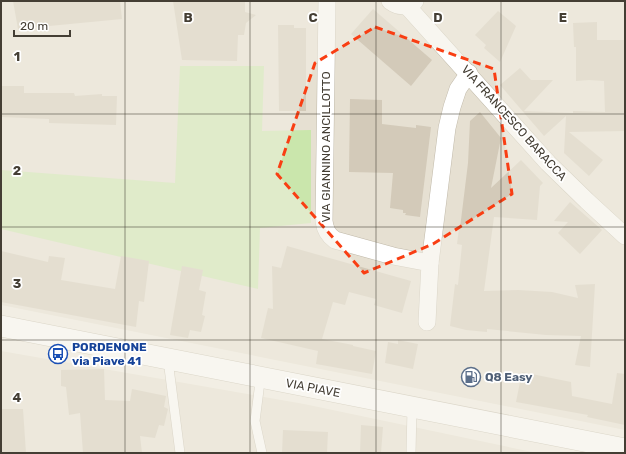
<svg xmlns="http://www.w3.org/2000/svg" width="626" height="454" viewBox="0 0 626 454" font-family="Rubik,sans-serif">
<rect width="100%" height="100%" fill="#f2eee4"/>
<g fill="#e6e0d2">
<path d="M1 1H625V430L1 305Z"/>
<path d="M1 351 304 404 537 453H1Z"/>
</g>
<path fill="#cae6ac" d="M180 66H264L262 131 311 130V223L260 228 258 289 1 229V170L175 183Z"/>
<g fill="#d3cab9">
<path d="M13 1H120L122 19 18 29Z"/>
<path d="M173 1H245V12L256 15 246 23 244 35H238L237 61 182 60Z"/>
<path d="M373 9 432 60 411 86 351 34Z"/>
<path d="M498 11 516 26 500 62 484 48 486 45 475 35Z"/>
<path d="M597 22V40H625V131L569 132 603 160 589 176 564 153 566 116 544 136 500 85 520 68 531 80H553L524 111 573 113V111L605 112 604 81 589 80 576 81V47H574L573 23Z"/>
<path d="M278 25H294V28H306V111H279Z"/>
<path d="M1 86H24V93H74L75 96 102 94V96H117L116 125 49 123V119L1 117Z"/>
<path d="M350 99 382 100V124L416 128V125L431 127 420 217 405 215 406 213H403V210L390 208 393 173 349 172Z"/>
<path d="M480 112 501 138 491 188 521 160 543 183 540 186 537 220 494 217 484 291 518 290 552 292 578 298 575 285 595 284 590 367 575 365 581 336 546 335 487 329V332L466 330 450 326 455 284 458 285 462 245 457 244 459 228H460L468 163 470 121Z"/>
<path d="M570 202 602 230 580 254 558 233 568 222 554 221Z"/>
<path d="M287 246 411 281 402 313 374 305 376 299 349 292 345 305 333 302 322 339 353 345V346L376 351 372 374 316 364 318 351 261 338 268 308 273 309 272 266 281 268Z"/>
<path d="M1 251 48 262 49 256 65 258 61 280 115 289 121 256 149 261 144 302 139 301 136 327 1 302Z"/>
<path d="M182 266 203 270 199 290 206 292 202 315 205 316 201 332 190 330 188 338 170 335Z"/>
<path d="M398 340 418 344 413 369 385 363 388 342 398 344Z"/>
<path d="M104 369 105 400 130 401 132 389 166 396 164 407 168 409 164 426 159 425 155 438 140 436 142 453H83L80 413 69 415 66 387 61 386V370Z"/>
<path d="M522 372 571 382 572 396 612 404 617 373 625 374V425L587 417 588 415 516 402Z"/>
<path d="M1 409H23L26 453H1Z"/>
<path d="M361 425 383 427 381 453H360Z"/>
<path d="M283 430 328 432 327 453H282Z"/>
</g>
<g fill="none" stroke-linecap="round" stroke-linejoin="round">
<g stroke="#c0b9a9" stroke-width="10">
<g id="service">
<path d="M168 360 180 453"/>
<path d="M260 377 259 390 255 421 262 453"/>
<path d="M411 453 412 407"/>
</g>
</g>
<g stroke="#c0b9a9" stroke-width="18">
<g id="minor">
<path d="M327 1 324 221C325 230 328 235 335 240L393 256 430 263 427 322"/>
<path d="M390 1C398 7 407 8 415 1"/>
<path d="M407 6 548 163 587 201 625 236"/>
<path d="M430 263 447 128 452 107 458 89 469 73"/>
</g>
</g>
<g stroke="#c0b9a9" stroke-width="22">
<path id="tertiary" d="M1 326 625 449"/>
</g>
<use href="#service" stroke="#fff" stroke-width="9"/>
<use href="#minor" stroke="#fff" stroke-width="17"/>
<use href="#tertiary" stroke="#fff" stroke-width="21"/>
</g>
<path d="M0 0H626V454H0ZM375 27 494 69 512 194 433 244 364 273 277 174 315 63Z" fill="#f2eee4" fill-opacity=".55" fill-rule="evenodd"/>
<path fill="none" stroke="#f93e13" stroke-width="3" stroke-dasharray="8 5" stroke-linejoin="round" d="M375 27 494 69 512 194 433 244 364 273 277 174 315 63Z"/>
<path fill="none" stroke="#443e34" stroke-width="1" stroke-opacity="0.55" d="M125 1V453M250 1V453M376 1V453M501 1V453M1 114H625M1 227H625M1 340H625"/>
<defs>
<g id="bus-ring" transform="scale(1)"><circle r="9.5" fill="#fff" stroke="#1a4fb4" stroke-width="1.5"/><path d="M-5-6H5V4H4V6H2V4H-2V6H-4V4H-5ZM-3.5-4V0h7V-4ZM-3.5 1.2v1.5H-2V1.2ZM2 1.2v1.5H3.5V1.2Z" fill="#1a4fb4"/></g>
<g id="fuel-ring" transform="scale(1)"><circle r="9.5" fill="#fff" stroke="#5c6f8a" stroke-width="1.5"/><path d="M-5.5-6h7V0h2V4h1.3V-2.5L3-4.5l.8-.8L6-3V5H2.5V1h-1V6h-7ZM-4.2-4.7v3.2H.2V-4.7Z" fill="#5c6f8a"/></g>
</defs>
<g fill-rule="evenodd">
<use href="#bus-ring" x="58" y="354"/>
<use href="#fuel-ring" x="471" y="377"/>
</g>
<g text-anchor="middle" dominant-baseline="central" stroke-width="3.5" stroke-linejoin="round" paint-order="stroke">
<g font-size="12" fill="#443e34" stroke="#fff">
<text transform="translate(514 123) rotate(48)">VIA FRANCESCO BARACCA</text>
<text transform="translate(326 147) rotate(-90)">VIA GIANNINO ANCILLOTTO</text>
<text transform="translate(313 388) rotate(11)">VIA PIAVE</text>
</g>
<g font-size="12" font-weight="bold" fill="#164399" stroke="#fff" text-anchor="start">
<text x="72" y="347">PORDENONE<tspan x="72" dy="14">via Piave 41</tspan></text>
</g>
<g font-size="12" font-weight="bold" fill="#4e5e75" stroke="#fff" text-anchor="start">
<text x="485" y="377">Q8 Easy</text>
</g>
</g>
<g font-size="13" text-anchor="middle" font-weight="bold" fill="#443e34" stroke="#fff" stroke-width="3.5" stroke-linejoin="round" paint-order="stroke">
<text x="188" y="22">B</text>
<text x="313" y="22">C</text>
<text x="438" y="22">D</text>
<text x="563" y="22">E</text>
<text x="17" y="61">1</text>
<text x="17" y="175">2</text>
<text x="17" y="288">3</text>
<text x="17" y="402">4</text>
</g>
<rect width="626" height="454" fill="none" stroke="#443e34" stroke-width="4"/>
<path d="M14 30v6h56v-6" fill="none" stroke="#443e34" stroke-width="2"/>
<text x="20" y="30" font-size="12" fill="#443e34" stroke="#ffffff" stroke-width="3" paint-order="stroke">20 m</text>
</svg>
